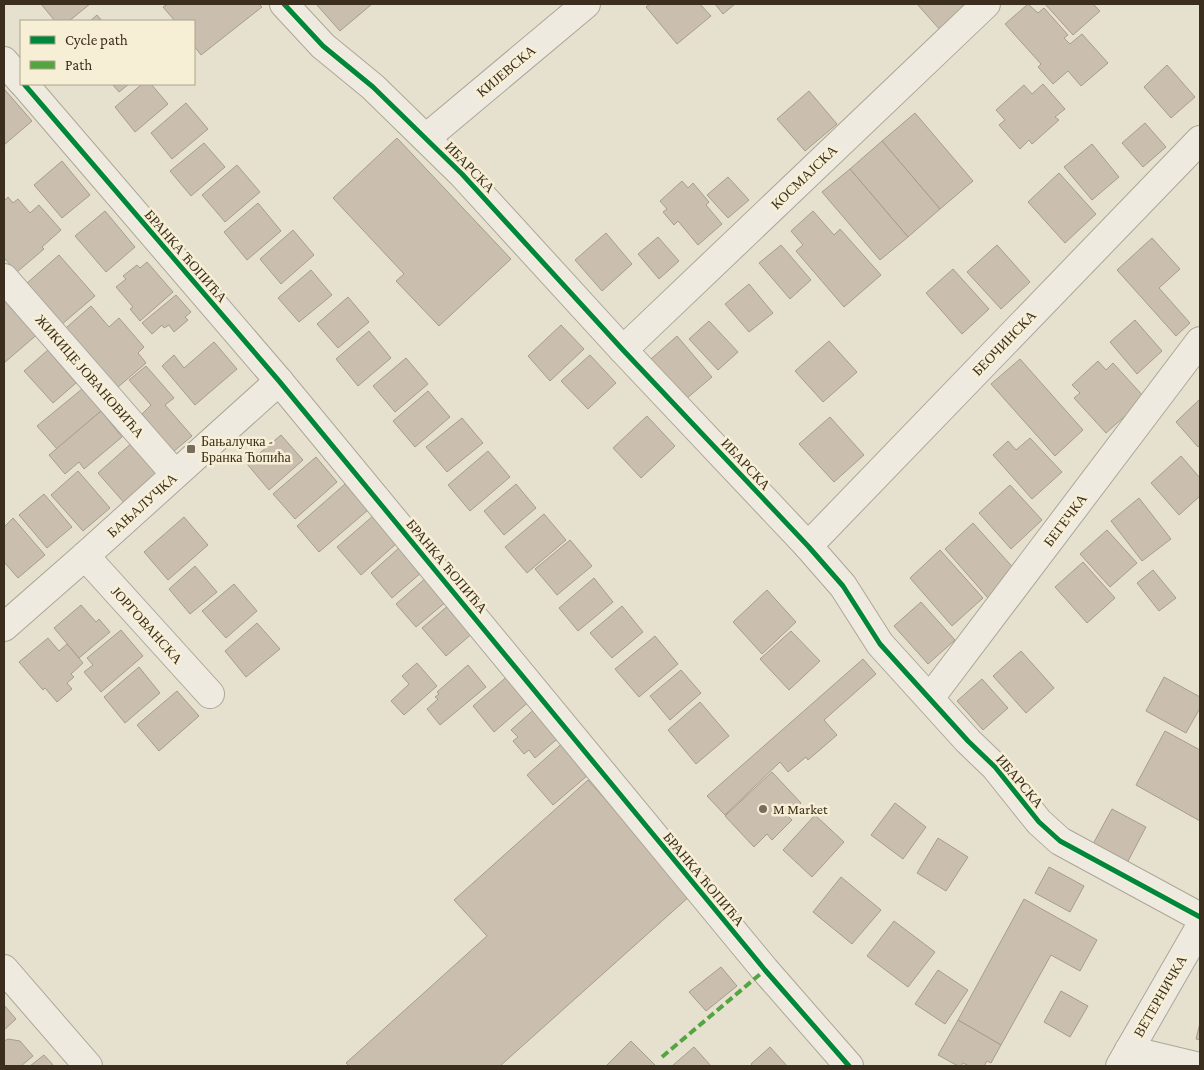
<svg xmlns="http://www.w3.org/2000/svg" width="1204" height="1070" viewBox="0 0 1204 1070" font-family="'Crimson Pro',serif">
<rect width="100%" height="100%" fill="#e6e1cf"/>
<g fill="#cabfaf" stroke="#a79c8d">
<path d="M41 4H90L69 21H55Z"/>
<path d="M168 4H259L262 7 201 55 194 46V21H175L163 7Z"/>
<path d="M316 4H372L340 31Z"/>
<path d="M650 4H700L711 16 677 44 646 7Z"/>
<path d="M715 4H735L723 14Z"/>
<path d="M917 4H972L941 31Z"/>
<path d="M1028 4 1038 13 1044 8 1068 35 1064 38 1070 44 1082 34 1108 63 1081 86 1068 71 1053 84 1038 67 1041 64 1005 24Z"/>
<path d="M1045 4H1093L1100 11 1073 35Z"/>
<path d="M97 15 102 21H90Z"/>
<path d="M1167 65 1195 97 1171 118 1144 87Z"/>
<path d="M112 84H129L119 92Z"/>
<path d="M142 84H151L168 104 135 132 115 107Z"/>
<path d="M1043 84 1065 109 1055 117 1059 120 1032 144 1029 140 1020 149 999 125 1005 120 996 110 1024 85 1032 94Z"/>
<path d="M5 90 32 121 4 145V92Z"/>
<path d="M809 91 837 124 805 151 777 119Z"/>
<path d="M186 103 208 129 172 159 151 133Z"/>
<path d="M915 113 973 181 940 209 882 141Z"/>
<path d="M1145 123 1166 147 1143 167 1122 143Z"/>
<path d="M397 138 511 259 439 326 396 281 404 274 333 198Z"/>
<path d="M882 141 940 209 908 237 850 169Z"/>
<path d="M204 143 225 167 191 196 170 171Z"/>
<path d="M1092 144 1119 177 1092 200 1064 167Z"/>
<path d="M62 161 90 195 62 218 34 185Z"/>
<path d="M237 165 260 192 225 222 202 195Z"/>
<path d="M850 169 908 237 880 260 822 192Z"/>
<path d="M1059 173 1096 214 1065 243 1028 202Z"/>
<path d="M728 177 749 200 728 218 707 195Z"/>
<path d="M682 181 688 188 693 183 709 202 706 205 722 224 698 245 678 221 674 225 663 212 667 209 660 201Z"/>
<path d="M8 197 13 203 18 199 30 213 39 205 61 230 42 247 44 249 17 272 4 258V201Z"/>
<path d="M258 203 281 231 247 260 224 232Z"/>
<path d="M105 211 135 247 106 272 75 236Z"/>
<path d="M813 211 834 235 840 229 881 275 844 307 796 251 803 245 791 231Z"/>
<path d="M293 230 314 255 281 284 260 259Z"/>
<path d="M606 233 632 264 602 291 575 260Z"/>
<path d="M658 237 679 261 659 279 638 254Z"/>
<path d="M1152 238 1180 269 1159 288 1190 323 1176 336 1117 270Z"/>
<path d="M781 245 811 280 790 299 759 263Z"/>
<path d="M997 245 1030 282 1001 309 967 272Z"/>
<path d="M59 255 95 296 61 325 26 284Z"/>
<path d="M147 262 173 292 140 321 130 309 133 307 116 287 126 279 123 276 137 265 140 268Z"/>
<path d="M953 269 989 309 962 334 926 293Z"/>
<path d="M311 270 332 295 299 322 278 298Z"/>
<path d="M749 284 773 313 749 332 725 304Z"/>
<path d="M8 295 40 332 4 363V299Z"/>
<path d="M176 295 191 312 185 317 188 320 174 332 169 325 164 328 162 325 152 334 142 323Z"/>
<path d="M348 297 369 322 338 348 317 324Z"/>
<path d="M91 306 109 327 119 318 144 347 138 353 146 363 111 393 59 334Z"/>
<path d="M1135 320 1162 351 1137 374 1110 342Z"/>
<path d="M709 321 738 352 718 370 689 339Z"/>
<path d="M561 325 584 349 550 381 528 356Z"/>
<path d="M369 331 391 358 358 386 336 359Z"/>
<path d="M677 336 712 377 686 399 651 359Z"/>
<path d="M829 341 857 372 823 402 795 371Z"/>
<path d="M214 342 237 369 195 405 162 366 174 355 184 368Z"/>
<path d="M48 350 76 383 53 403 24 371Z"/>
<path d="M590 355 616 383 588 409 561 381Z"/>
<path d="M406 358 428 384 395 412 373 386Z"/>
<path d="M1020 359 1083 430 1055 456 991 384Z"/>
<path d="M1098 361 1106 370 1113 363 1145 398 1106 433 1074 398 1080 393 1072 385Z"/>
<path d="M146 366 174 398 165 405 192 436 167 457 139 425 146 419 142 414 151 405 129 380Z"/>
<path d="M82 389 101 411 57 449 37 426Z"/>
<path d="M428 391 450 417 415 447 393 421Z"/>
<path d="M1200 399V445L1198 447 1176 422Z"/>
<path d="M101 411 122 437 84 469 79 462 65 474 49 455Z"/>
<path d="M647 416 675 446 641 478 613 448Z"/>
<path d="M830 417 864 455 834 482 799 444Z"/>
<path d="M462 418 483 443 447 472 426 447Z"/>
<path d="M281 435 303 460 269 490 247 464Z"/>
<path d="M1030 438 1062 472 1032 499 993 455 1008 441 1016 450Z"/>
<path d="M134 441 162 473 126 505 98 473Z"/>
<path d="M488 451 510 477 470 511 448 485Z"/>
<path d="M1181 456 1200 478V496L1179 515 1151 483Z"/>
<path d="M316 457 337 482 295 519 273 494Z"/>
<path d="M78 471 110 508 83 531 51 495Z"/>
<path d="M345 484 368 510 319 552 297 526Z"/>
<path d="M516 484 536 508 504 535 484 511Z"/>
<path d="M1010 485 1042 520 1011 549 979 513Z"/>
<path d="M44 494 72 527 47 548 19 515Z"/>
<path d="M1139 498 1171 539 1142 561 1111 521Z"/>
<path d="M544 514 566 540 527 573 505 547Z"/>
<path d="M373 516 397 543 361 575 337 547Z"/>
<path d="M184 517 208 545 168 580 144 552Z"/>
<path d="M13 518 45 555 18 578 4 562V527Z"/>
<path d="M973 523 1017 572 988 598 945 549Z"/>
<path d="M1107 530 1137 563 1110 587 1080 554Z"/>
<path d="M570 540 592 566 557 595 535 569Z"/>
<path d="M400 547 422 572 392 598 371 573Z"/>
<path d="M940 550 983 598 952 626 910 578Z"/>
<path d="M1083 562 1115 598 1087 623 1055 587Z"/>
<path d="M195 566 217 592 190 614 169 589Z"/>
<path d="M1153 570 1176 598 1159 611 1137 583Z"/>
<path d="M427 577 447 601 416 627 396 604Z"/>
<path d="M594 578 613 602 578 631 559 608Z"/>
<path d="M234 584 257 611 226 638 202 611Z"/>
<path d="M767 590 796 622 762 654 733 622Z"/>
<path d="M921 602 955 640 928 664 894 626Z"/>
<path d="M450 604 474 632 446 656 422 628Z"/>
<path d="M81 605 96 622 99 619 110 632 79 658 54 628Z"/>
<path d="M622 606 643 632 612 658 590 633Z"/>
<path d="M257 623 280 649 246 677 225 651Z"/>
<path d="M121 630 143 656 101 692 84 672 93 665 87 658Z"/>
<path d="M791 631 820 661 789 690 760 659Z"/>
<path d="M655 636 678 664 639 697 615 669Z"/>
<path d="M48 638 59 651 67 644 83 663 71 674 74 677 67 683 72 689 57 702 45 688 43 690 19 662Z"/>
<path d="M1021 651 1054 688 1026 713 993 676Z"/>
<path d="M863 659 876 674 824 720 837 735 808 760 806 757 788 772 780 762 725 815 707 796Z"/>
<path d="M417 663 437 686 404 715 391 701 409 684 402 676Z"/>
<path d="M468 665 486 687 440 725 427 709 438 699 435 697 439 694 437 692Z"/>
<path d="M139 667 160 693 125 723 104 697Z"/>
<path d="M681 670 701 693 670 720 650 696Z"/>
<path d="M510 674 532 699 494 732 473 706Z"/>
<path d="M1164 677 1200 697V708L1186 733 1146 711Z"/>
<path d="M982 679 1008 708 983 730 957 701Z"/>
<path d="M177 691 199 716 159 751 137 725Z"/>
<path d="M700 702 729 736 696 764 668 730Z"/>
<path d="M538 706 563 734 535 758 529 750 524 754 513 741 518 737 511 730Z"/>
<path d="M1165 731 1200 750V821L1136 785Z"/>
<path d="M567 739 594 770 553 805 527 775Z"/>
<path d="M772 772 801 803 788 816 792 820 772 840 767 834 754 847 725 816Z"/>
<path d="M588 780 691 895 500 1066H349L346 1063 487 936 454 900Z"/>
<path d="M895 803 926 827 903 859 871 835Z"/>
<path d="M1112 809 1146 827 1127 863 1093 844Z"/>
<path d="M815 815 844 842 812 877 783 850Z"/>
<path d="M938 838 968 857 946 891 917 873Z"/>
<path d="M1049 867 1084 886 1070 912 1035 893Z"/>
<path d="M841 877 881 910 852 944 813 912Z"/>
<path d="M1024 899 1097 940 1080 971 1051 955 1001 1045 958 1020Z"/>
<path d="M894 921 935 952 908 987 867 956Z"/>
<path d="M721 967 737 986 706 1011 689 992Z"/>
<path d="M938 970 968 990 945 1024 915 1004Z"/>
<path d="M1061 991 1088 1006 1070 1037 1044 1022Z"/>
<path d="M4 1005 16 1019 4 1030Z"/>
<path d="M958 1020 1001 1045 991 1063 987 1061 984 1066H969L963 1063 961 1066H958L938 1055Z"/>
<path d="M1200 1023V1040L1196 1039Z"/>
<path d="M8 1039 20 1041 33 1056 21 1066H4V1041Z"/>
<path d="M631 1041 656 1066H606Z"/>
<path d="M694 1047 711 1066H672Z"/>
<path d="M770 1047 787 1066H753L751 1064Z"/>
<path d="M44 1055 54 1066H30Z"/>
</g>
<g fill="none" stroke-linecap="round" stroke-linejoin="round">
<g stroke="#aca697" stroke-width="30">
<g id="minor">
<path d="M284 4 323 46 373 87 462 174 623 350 808 546 843 586 880 644 968 741 995 767 1039 822 1060 841 1200 917"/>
<path d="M4 61 21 81"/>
<path d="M24 84 279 381 765 970 849 1066"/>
<path d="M426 138 586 4"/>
<path d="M4 278 175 474"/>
<path d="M623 350 986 4"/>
<path d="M808 546 1200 140"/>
<path d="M85 556 210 694"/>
<path d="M4 627 85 556 279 381"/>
<path d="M930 698 1200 341"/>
<path d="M4 969 88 1066"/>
<path d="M1129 1050 1196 1066"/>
<path d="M1120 1066 1200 927"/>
</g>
</g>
<use href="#minor" stroke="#eeeae0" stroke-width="28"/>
<path stroke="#54a441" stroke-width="4" stroke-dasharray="8 4" stroke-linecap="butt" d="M662 1057 765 970"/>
<g stroke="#f7efd5" stroke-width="8">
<g id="cycleway">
<path d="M284 4 323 46 373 87 462 174 623 350 808 546 843 586 880 644 968 741 995 767 1039 822 1060 841 1200 917"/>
<path d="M24 84 279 381 765 970 849 1066"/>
</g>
</g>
<use href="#cycleway" stroke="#00873e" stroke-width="5"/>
</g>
<g fill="#786d5c" stroke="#f7efd5" stroke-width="2">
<rect x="186" y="444" width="10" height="10" rx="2.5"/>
<circle cx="763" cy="809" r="5"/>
</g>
<g text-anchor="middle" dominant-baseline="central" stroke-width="5" stroke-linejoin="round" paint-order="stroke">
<g font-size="14" fill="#3c2e1e" stroke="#f7efd5">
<text transform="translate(506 71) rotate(-40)">КИЈЕВСКА</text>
<text transform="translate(470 167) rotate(46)">ИБАРСКА</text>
<text transform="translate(804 177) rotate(-44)">КОСМАЈСКА</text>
<text transform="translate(186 256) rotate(49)">БРАНКА ЋОПИЋА</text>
<text transform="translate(1004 343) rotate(-46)">БЕОЧИНСКА</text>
<text transform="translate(90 376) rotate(49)">ЖИКИЦЕ ЈОВАНОВИЋА</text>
<text transform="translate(746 464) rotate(47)">ИБАРСКА</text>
<text transform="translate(142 505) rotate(-42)">БАЊАЛУЧКА</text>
<text transform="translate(1065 520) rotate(-53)">БЕГЕЧКА</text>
<text transform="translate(447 566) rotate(50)">БРАНКА ЋОПИЋА</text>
<text transform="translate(147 625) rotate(48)">ЈОРГОВАНСКА</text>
<text transform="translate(1020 781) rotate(50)">ИБАРСКА</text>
<text transform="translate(704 879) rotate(50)">БРАНКА ЋОПИЋА</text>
<text transform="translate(1160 996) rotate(-60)">ВЕТЕРНИЧКА</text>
</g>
<g font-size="14" fill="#3c2e1e" stroke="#f7efd5" text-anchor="start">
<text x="201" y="441">Бањалучка -<tspan x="201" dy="16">Бранка Ћопића</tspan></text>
<text x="773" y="809">M Market</text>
</g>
</g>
<rect width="1204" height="1070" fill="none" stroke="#3c2e1e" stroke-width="10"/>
<rect x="20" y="20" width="175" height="65" fill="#f7efd5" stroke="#aca28c"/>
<rect x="30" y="36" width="25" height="8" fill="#00873e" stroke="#aca28c"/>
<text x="65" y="45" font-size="15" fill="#3c2e1e">Cycle path</text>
<rect x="30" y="61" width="25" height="8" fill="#54a441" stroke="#aca28c"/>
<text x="65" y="70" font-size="15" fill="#3c2e1e">Path</text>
</svg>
